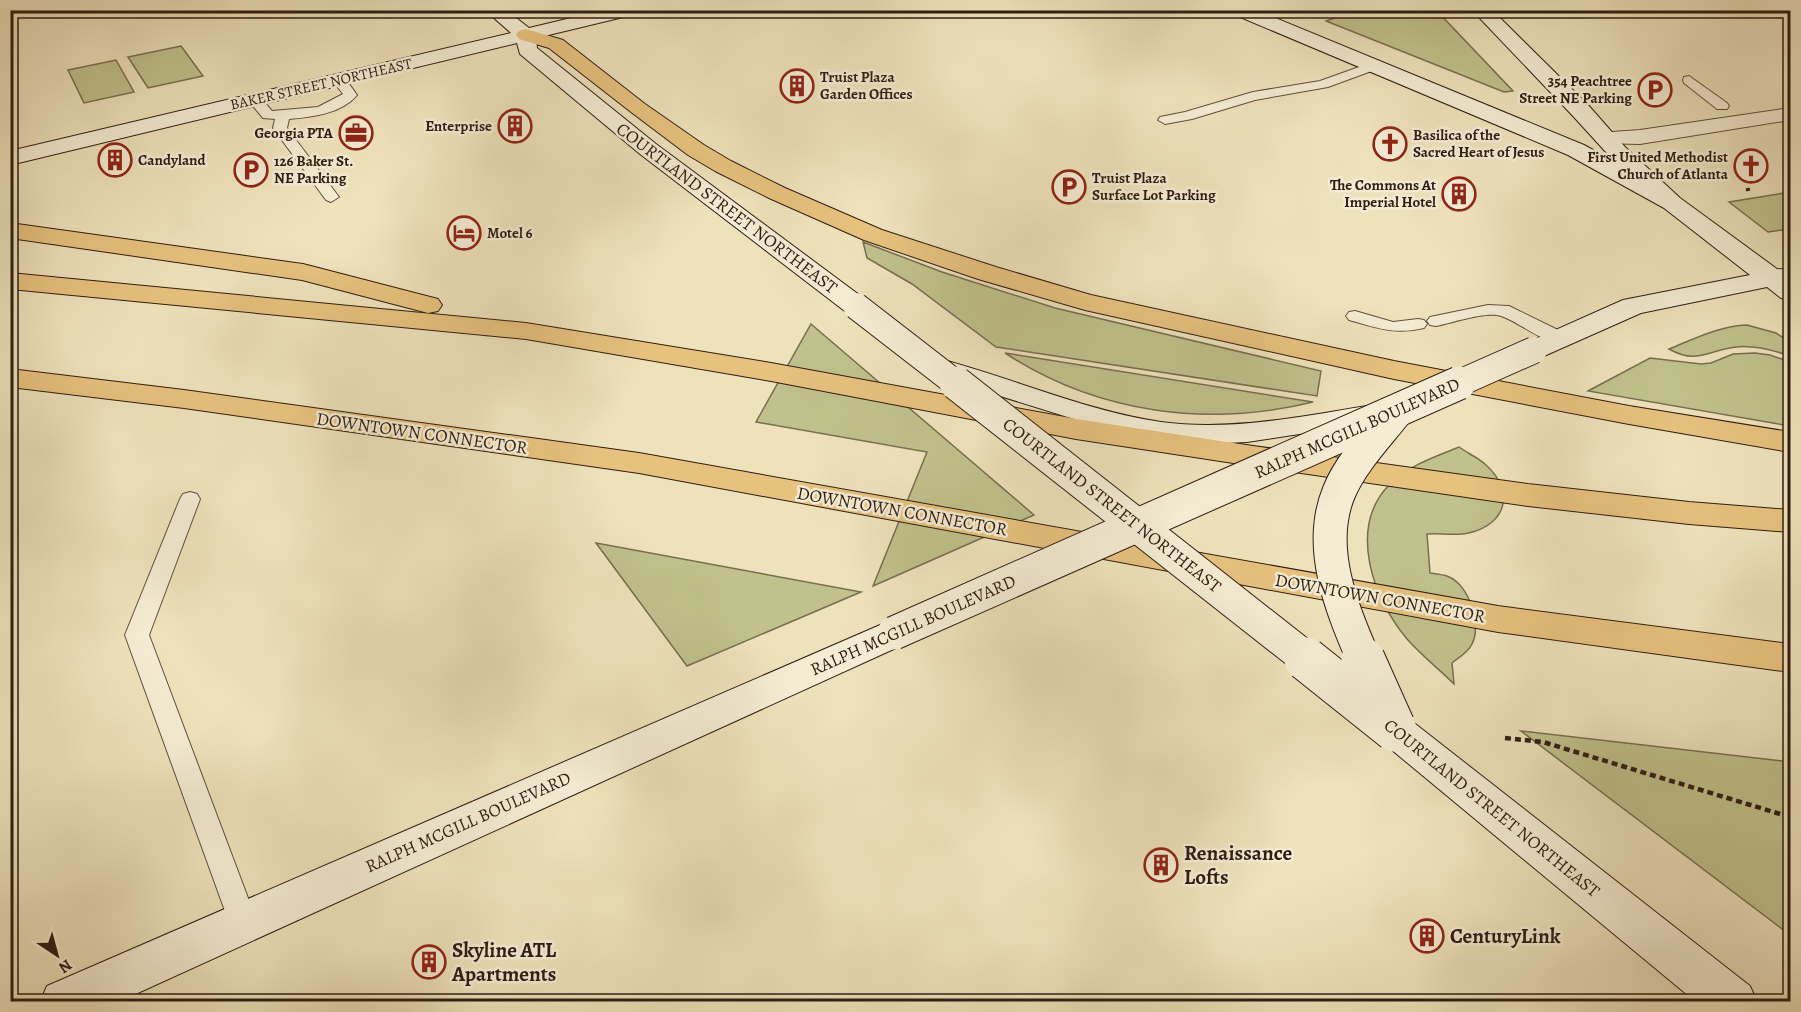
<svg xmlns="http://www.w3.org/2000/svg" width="1801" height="1012" viewBox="0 0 1801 1012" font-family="Alegreya,serif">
<rect width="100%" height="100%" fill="#eee2bc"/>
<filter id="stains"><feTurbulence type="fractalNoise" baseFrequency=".00333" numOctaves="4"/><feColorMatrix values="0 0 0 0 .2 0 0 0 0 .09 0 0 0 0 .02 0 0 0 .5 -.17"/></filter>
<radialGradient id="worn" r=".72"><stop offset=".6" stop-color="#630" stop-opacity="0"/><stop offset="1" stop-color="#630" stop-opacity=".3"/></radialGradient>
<g fill="#c0c18c" stroke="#786e4f" stroke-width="1.5">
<path d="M1357 10 1437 11 1513 91 1504 92 1326 21Z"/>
<path d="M181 46 203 76 148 88 128 57Z"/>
<path d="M116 60 134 92 84 103 68 70Z"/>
<path d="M1790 192V234L1782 230 1768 232 1729 202Z"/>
<path d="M863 242 942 272 1055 308 1321 371 1317 396 996 347 912 284 867 258Z"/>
<path d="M811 324 1034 515 873 586 927 452 756 422Z"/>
<path d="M1747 325 1776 333 1790 342V356C1773 350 1755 345 1736 347 1708 350 1697 365 1669 349 1694 339 1719 326 1747 325Z"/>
<path d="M1005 353 1313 402C1207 428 1096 413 1005 353Z"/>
<path d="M1755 353 1770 355 1790 362V426L1588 391 1650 358 1701 364 1711 363 1733 354Z"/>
<path d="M1459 447C1467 453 1479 458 1486 465 1515 491 1507 524 1469 533 1455 536 1441 533 1427 534L1430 573C1436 574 1444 574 1449 577 1469 585 1482 625 1472 644 1468 653 1459 657 1452 663L1454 684C1439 669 1421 655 1407 639 1373 599 1347 527 1390 484 1409 465 1435 457 1459 447Z"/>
<path d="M596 543 861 592 687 666Z"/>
<path d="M1521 731 1790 762V935Z"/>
</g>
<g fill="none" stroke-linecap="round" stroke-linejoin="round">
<g stroke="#5f4e3c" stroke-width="2">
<g id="lane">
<path d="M1373 62 1379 66 1377 69 1328 87 1255 100 1192 119 1165 124 1158 120 1160 117 1185 112 1253 92 1320 81Z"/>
<path d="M338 76C346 78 352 88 357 95 341 114 312 117 289 119L287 128 339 197 331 202 326 200 273 128 275 119 263 118 248 100 255 96 260 97 272 111 318 107 343 94 332 80Z"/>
<path d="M1689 76 1727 103 1729 106 1727 109H1717L1684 83 1683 80 1684 77Z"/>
<path d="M1488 305 1509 306 1566 334 1569 338 1566 342C1547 347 1520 322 1501 316 1486 311 1452 323 1436 326L1430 325 1427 321 1430 317Z"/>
<path d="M1355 311 1393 322 1418 319 1424 320 1427 324 1424 328C1395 335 1377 328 1349 320L1346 316 1349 312Z"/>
<path d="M190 492 197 494 200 499 149 635 257 922 253 931 243 935 233 931 229 922 125 635 180 499 183 494Z"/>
</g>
</g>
<g stroke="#5f4e3c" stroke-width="2">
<path id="street" d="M1790 108V120L1640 144 1598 143 1595 138 1598 133 1640 130Z"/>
</g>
<g stroke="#2f1c12" stroke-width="2">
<g id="secondary">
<path d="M485 10H506L529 28 605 10H639L636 14 536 38 537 48 656 144 866 300 870 306 866 312 856 314 846 312 640 154 520 54 517 43 10 165V151L511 33Z"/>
<path d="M1230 10H1256L1584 145 1615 162 1573 116 1472 10H1492L1589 106 1625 147 1680 198 1777 269 1790 270V300L1781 298 1767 287 1641 313 1544 356 1534 359 1524 356 1520 350 1524 344 1623 300 1750 275 1664 208 1568 155 1233 14Z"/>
<path d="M936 358C1010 377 1086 411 1161 422 1233 432 1308 415 1379 404L1390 406 1394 413 1390 420 1379 422 1247 442 1202 444 1161 441 1090 424 926 373 922 367 926 361Z"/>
<path d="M894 619 907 623 912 633 907 643 118 1002H40L47 986Z"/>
<path d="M1395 714 1409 719 1750 986 1757 1002H1696L1381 741 1375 730 1381 719Z"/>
</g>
</g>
<g stroke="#2f1c12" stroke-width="2">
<g id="highway">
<path d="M526 29 563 40 645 104 704 145 731 161 785 188 882 230 996 267 1091 295 1394 361 1629 406 1790 432V452L1629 424 1394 379 1085 310 978 279 864 240 769 198 715 171 688 155 631 112 549 48 519 39 516 35 519 31Z"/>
<path d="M10 223 303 264 438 299 442 305 438 311 428 313 302 280 10 238Z"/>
<path d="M10 273 526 323 771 363 1076 419 1253 446 1528 484 1689 502 1790 510V532L1689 524 1528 506 1253 466 1076 439 771 381 526 339 10 289Z"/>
<path d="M10 369 184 390 639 453 1498 606 1790 644V672L1498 632 639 473 184 408 10 387Z"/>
</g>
</g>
<g stroke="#2f1c12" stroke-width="3" stroke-dasharray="4 2" stroke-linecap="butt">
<path d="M1717 172H1720"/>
<path d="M1746 190 1750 189"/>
</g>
<path stroke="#2f1c12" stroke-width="4.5" stroke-dasharray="6 4" stroke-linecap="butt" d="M1505 738 1543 742 1790 817"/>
<use href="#lane" fill="#f4ecd3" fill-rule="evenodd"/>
<use href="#street" fill="#f4ecd3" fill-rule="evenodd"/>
<use href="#secondary" fill="#f4ecd3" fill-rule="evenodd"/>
<use href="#highway" fill="#e7c17e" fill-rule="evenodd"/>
<g stroke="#2f1c12" stroke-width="28" stroke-linecap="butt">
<g id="secondary-bridge-far2">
<path d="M856 306 958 385"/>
<path d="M1455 385 1534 350"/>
</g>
</g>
<g stroke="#2f1c12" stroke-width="35" stroke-linecap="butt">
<g id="secondary-bridge-far1">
<path d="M956 383 1308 660"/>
<path d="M894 633 1459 383"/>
<path d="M1364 660C1342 609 1316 547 1339 492 1351 463 1376 437 1395 413"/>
</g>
</g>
<g stroke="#2f1c12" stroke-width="45" stroke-linecap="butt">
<g id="secondary-bridge">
<path d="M1306 659 1395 730"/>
<path d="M1363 659 1393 726"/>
</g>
</g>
<use href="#secondary-bridge-far2" stroke="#f4ecd3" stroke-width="26"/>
<use href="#secondary-bridge-far1" stroke="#f4ecd3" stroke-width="33"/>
<use href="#secondary-bridge" stroke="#f4ecd3" stroke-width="43"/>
</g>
<defs>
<g id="building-ring" transform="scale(1.725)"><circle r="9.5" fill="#f4ecd3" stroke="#8f2418" stroke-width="1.5"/><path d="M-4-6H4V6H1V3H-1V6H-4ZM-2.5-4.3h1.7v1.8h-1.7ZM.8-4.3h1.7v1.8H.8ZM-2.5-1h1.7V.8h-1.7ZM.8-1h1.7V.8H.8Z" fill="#8f2418"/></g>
<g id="parking-ring" transform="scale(1.725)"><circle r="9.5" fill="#f4ecd3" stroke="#8f2418" stroke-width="1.5"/><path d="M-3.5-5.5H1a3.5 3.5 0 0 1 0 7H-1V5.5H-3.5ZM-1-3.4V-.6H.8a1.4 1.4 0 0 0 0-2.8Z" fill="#8f2418"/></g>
<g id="office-ring" transform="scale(1.725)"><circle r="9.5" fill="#f4ecd3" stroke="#8f2418" stroke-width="1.5"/><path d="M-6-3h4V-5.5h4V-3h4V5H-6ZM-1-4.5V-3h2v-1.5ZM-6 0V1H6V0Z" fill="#8f2418"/></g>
<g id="church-ring" transform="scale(1.725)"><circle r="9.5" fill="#f4ecd3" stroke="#8f2418" stroke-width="1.5"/><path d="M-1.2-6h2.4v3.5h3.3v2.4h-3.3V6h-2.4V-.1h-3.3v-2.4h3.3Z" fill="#8f2418"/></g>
<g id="hotel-ring" transform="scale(1.725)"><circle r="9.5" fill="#f4ecd3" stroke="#8f2418" stroke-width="1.5"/><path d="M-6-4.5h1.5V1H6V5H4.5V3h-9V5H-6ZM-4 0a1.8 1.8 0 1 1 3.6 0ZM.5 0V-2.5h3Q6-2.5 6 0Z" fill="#8f2418"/></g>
</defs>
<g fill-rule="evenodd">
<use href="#building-ring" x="797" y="86"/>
<use href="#parking-ring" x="1655" y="90"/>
<use href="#building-ring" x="515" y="126"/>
<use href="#office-ring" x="356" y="133"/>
<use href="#church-ring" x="1390" y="144"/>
<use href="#building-ring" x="115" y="160"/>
<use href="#church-ring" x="1751" y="166"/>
<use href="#parking-ring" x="251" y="170"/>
<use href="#parking-ring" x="1069" y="187"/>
<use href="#building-ring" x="1459" y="194"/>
<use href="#hotel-ring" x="464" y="233"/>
<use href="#building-ring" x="1161" y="865"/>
<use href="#building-ring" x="1427" y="936"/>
<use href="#building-ring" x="429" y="962"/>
</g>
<g text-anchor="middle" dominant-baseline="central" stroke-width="5" stroke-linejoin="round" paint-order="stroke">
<g font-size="15" font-weight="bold" fill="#2f1c12" stroke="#f4ecd3" text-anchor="start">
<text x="820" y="77">Truist Plaza<tspan x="820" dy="17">Garden Offices</tspan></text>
<text x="1632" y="81" text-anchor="end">354 Peachtree<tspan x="1632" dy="17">Street NE Parking</tspan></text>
<text x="492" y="126" text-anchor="end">Enterprise</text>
<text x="333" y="133" text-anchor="end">Georgia PTA</text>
<text x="1413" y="135">Basilica of the<tspan x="1413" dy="17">Sacred Heart of Jesus</tspan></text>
<text x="1728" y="157" text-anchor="end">First United Methodist<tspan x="1728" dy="17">Church of Atlanta</tspan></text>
<text x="138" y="160">Candyland</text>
<text x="274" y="161">126 Baker St.<tspan x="274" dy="17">NE Parking</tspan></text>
<text x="1092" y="178">Truist Plaza<tspan x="1092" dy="17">Surface Lot Parking</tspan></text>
<text x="1436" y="185" text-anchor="end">The Commons At<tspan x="1436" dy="17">Imperial Hotel</tspan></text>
<text x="487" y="233">Motel 6</text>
</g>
<g font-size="15" fill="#2f1c12" stroke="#f4ecd3">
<text transform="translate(321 84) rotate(-13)">BAKER STREET NORTHEAST</text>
</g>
<g font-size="18" fill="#2f1c12" stroke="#f4ecd3">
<text transform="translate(727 208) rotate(37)">COURTLAND STREET NORTHEAST</text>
<text transform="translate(1357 428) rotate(-24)">RALPH MCGILL BOULEVARD</text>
<text transform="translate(422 433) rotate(8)">DOWNTOWN CONNECTOR</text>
<text transform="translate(1112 505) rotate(38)">COURTLAND STREET NORTHEAST</text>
<text transform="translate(902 511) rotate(10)">DOWNTOWN CONNECTOR</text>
<text transform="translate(1380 598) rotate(10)">DOWNTOWN CONNECTOR</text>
<text transform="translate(913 625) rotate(-24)">RALPH MCGILL BOULEVARD</text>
<text transform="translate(1492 808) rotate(39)">COURTLAND STREET NORTHEAST</text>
<text transform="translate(468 822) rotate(-24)">RALPH MCGILL BOULEVARD</text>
</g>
<g font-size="21" font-weight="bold" fill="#2f1c12" stroke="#f4ecd3" text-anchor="start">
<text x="1184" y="853">Renaissance<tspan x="1184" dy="24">Lofts</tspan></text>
<text x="1450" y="936">CenturyLink</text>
<text x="452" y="950">Skyline ATL<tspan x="452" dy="24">Apartments</tspan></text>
</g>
</g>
<rect width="1801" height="1012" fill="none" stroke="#eee2bc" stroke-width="36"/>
<rect x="12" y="12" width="1777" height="988" fill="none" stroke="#2f1c12" stroke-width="3"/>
<rect x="18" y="18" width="1765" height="976" fill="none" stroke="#2f1c12" stroke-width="1.5"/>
<g transform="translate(57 955) rotate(144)" stroke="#f4ecd3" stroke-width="4.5" paint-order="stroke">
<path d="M0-4.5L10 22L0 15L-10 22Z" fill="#2f1c12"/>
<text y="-9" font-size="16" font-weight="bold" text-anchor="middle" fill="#2f1c12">N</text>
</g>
<rect width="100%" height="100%" filter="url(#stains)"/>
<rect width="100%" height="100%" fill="url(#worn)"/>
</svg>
